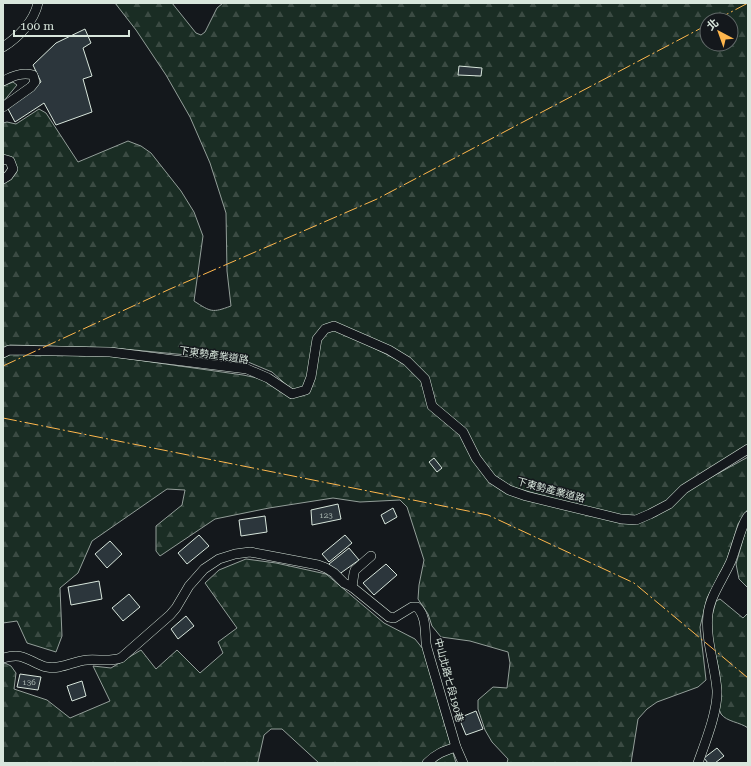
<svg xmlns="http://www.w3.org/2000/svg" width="751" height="766" viewBox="0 0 751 766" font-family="'Roboto Serif','Noto Sans TC',serif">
<defs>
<pattern id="forest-firs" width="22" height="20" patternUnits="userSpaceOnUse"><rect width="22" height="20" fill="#1a2d24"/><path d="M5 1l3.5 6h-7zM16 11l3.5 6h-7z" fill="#3b4b43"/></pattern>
</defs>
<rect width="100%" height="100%" fill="#14181c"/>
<g fill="url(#forest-firs)" stroke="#939e99" fill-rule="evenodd">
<path d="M115 3H172L196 33 201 35 205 32 217 8 223 3H748V448L668 502 636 516 620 517 512 487 494 476 481 458 466 430 435 405 428 379 391 347 324 327 304 388 292 390 272 372 248 362 208 357 113 348 10 345 3 348V182L17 170 3 156V123L7 122 16 124 39 109 46 113 78 162 128 141 141 146 151 153 181 191 194 212 203 236 194 301C211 312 212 313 231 306L227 271 226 213 210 163 190 117 166 75 136 30ZM707 20H731V44H707Z"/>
<path d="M13 82 17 85 3 102V86Z"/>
<path d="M336 329 406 364 422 381 430 409 461 434 489 482 635 523 686 491 748 457V509L738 524 727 560 707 598 700 627 706 680 698 687 657 702 647 709 638 719 631 763H507L508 759 492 742 485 730 478 709V700L493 687 507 688 510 663 508 652 470 641 441 637 432 626 428 614 418 599 419 585 424 560 407 507 400 500 360 502 333 498 269 508 215 519 160 556 156 551V526L182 505 185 490 167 489 92 541 78 573 60 588 62 636 56 652 27 643 17 621 3 623V358L11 354 109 356 243 375 267 380 292 396 307 393 319 341 327 331Z"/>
<path d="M748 522V588L739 579 736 564Z"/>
<path d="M246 559 276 563 326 574 384 623 415 639 423 649 456 763H319L282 729H271L264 735 258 762 256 763H3V664L5 663 11 666 16 673 14 689 47 700 70 718 110 701 93 666 111 668 141 650 156 669 177 650 200 673 223 653 218 642 237 628 205 583 219 570Z"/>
<path d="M720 599 743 618 748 613V728C740 722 727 722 721 714 716 705 721 693 720 683 720 665 712 647 710 629 710 621 714 609 716 601Z"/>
</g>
<g fill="#2c363c" stroke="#d8e6dc">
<path d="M85 29 91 43 83 48 92 76 83 79 92 112 56 125 44 103 15 122 7 107 41 82 33 65 56 43Z"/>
<path d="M459 66 482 68 481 76 458 75Z"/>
<path d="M434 458 442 468 437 472 429 462Z"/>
<path d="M338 504 341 519 312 525 311 510Z"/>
<path d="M393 508 397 517 385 524 381 515Z"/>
<path d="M265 516 267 532 241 536 239 520Z"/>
<path d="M199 535 209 546 187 564 178 553Z"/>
<path d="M345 535 352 543 329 562 322 554Z"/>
<path d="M110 541 122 554 107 568 95 554Z"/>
<path d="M349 548 359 560 338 575 329 564Z"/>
<path d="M386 564 397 575 374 595 363 583Z"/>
<path d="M99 581 102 599 71 605 68 587Z"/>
<path d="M129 594 140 607 123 621 112 608Z"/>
<path d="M186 616 194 626 178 639 171 629Z"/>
<path d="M20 674 41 677 38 690 17 687Z"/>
<path d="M82 681 86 696 72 701 67 686Z"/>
<path d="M476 711 483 729 466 735 459 718Z"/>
<path d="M717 748 724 756 715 763H708L704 758Z"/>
</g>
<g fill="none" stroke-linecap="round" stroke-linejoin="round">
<g stroke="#d8e6dc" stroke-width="10">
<g id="minor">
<path d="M3 47C19 37 34 21 38 3"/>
<path d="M3 81C13 76 22 72 33 75L35 82 31 87 3 107"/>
<path d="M3 159 10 161 13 169 8 176 3 179"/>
<path d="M3 353 9 350 110 352 247 369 268 378 292 394 306 390 311 377 317 339 325 329 334 326 389 350 407 361 425 379 432 406 463 432 476 458 492 479 509 490 526 496 621 519 636 520 650 514 669 504 684 489 748 449"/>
<path d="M352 587 354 573 355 570 371 556"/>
<path d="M3 658C18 654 22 656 36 663 39 664 43 667 47 667 61 670 73 661 87 660 98 659 110 662 121 658L170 615 176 608 189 586 204 569 219 559 235 554 250 552 276 557 318 565 326 568 334 573 344 583 352 587 389 617 394 618 412 607H417C426 616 425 630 426 642 426 646 428 651 429 655L456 747 463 763"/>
<path d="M427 763C437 753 444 751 456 747"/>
<path d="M698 763C705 743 718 711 717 690 715 665 705 638 708 614 710 596 723 579 731 561 736 548 739 534 745 521L748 516"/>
</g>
</g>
<use href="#minor" stroke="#14181c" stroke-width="9"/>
<g stroke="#ffb74d" stroke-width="1" stroke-dasharray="14 3 2 3" stroke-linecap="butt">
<path d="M716 20 748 3"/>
<path d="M3 366 170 289 377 199 707 25"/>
<path d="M3 418 488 515 634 583 748 678"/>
</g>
</g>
<g text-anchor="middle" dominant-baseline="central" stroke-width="3" stroke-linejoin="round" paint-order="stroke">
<g font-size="8" fill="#adbab4">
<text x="326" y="515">123</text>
<text x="29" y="682">136</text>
</g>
<g font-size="10" fill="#d8e6dc" stroke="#14181c">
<text transform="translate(214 355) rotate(8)">下東勢產業道路</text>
<text transform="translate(551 490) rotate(15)">下東勢產業道路</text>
<text transform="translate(449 680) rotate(75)">中山北路七段190巷</text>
</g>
</g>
<rect width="751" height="766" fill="none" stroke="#d8e6dc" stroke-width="8"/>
<g transform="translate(719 32) rotate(319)"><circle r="19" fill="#14181c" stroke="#626a69"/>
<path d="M0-3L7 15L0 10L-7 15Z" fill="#ffb74d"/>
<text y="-6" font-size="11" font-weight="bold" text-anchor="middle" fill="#d8e6dc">北</text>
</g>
<path d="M14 30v6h115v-6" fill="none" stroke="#d8e6dc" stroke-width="2"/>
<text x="20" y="30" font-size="12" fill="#d8e6dc" stroke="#14181c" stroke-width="3" paint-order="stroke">100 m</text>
</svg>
